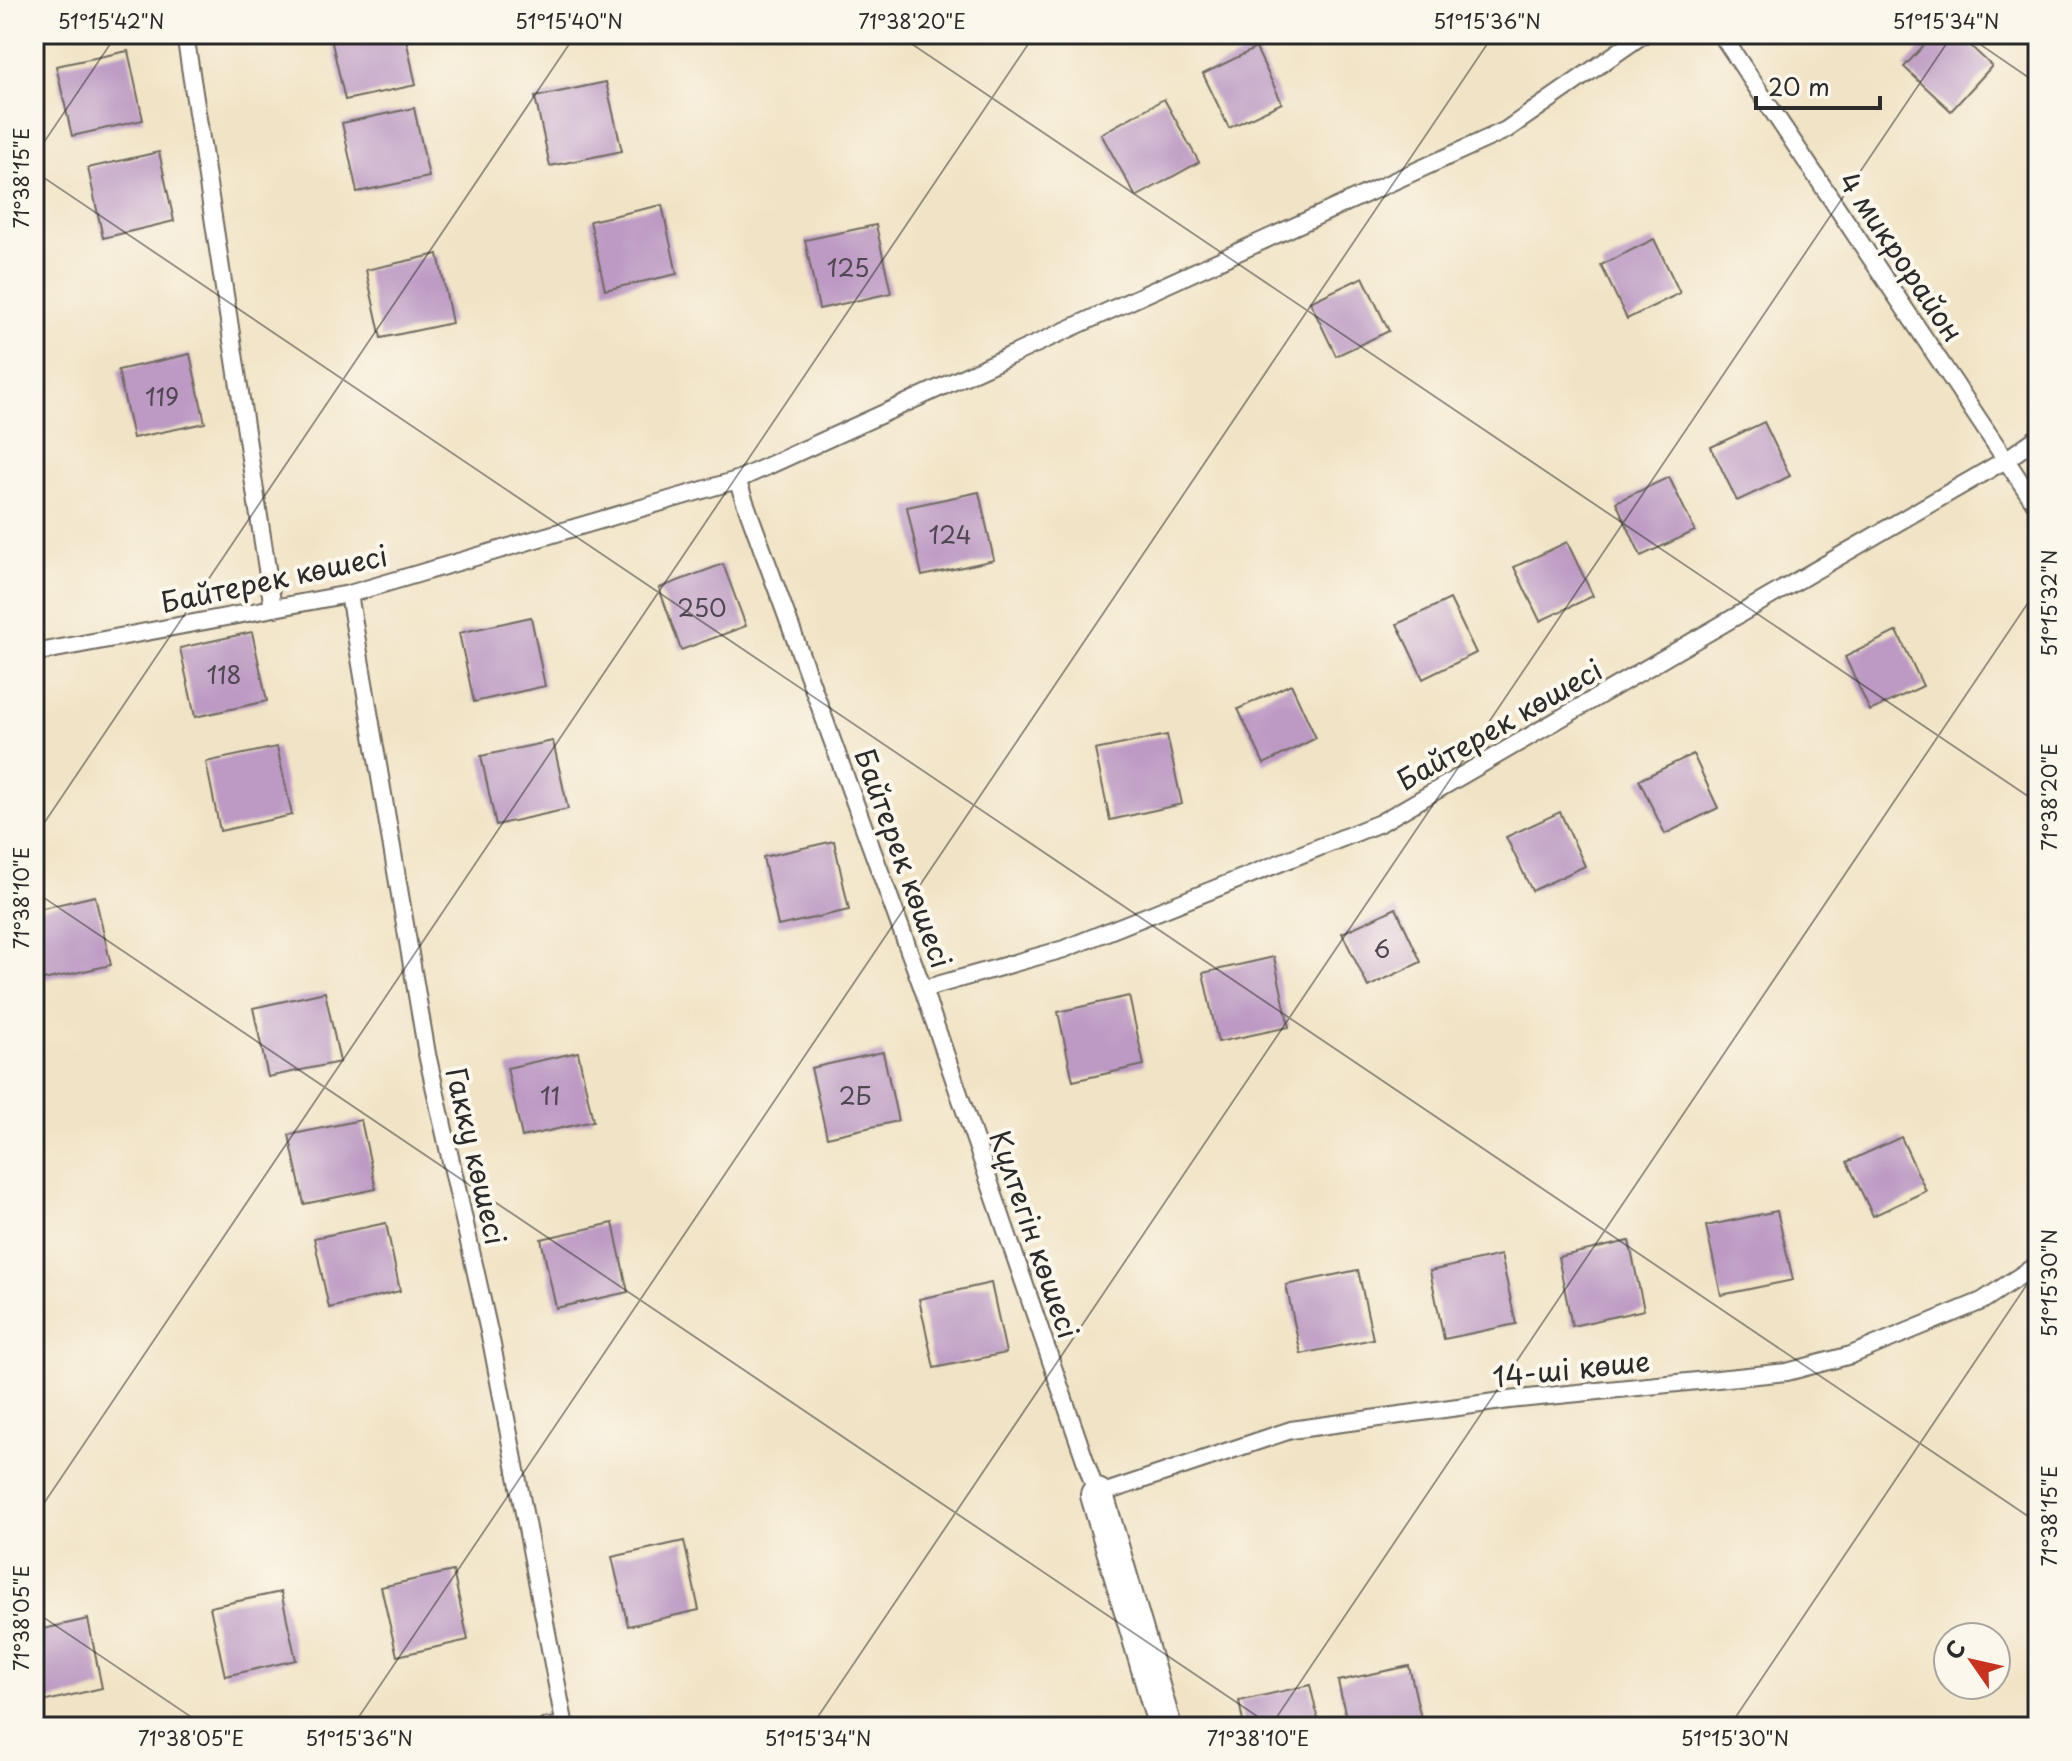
<svg xmlns="http://www.w3.org/2000/svg" width="2072" height="1761" viewBox="0 0 2072 1761" font-family="'Playpen Sans',sans-serif">
<rect width="100%" height="100%" fill="#fbf7ec"/>
<filter id="ink" filterUnits="userSpaceOnUse"><feTurbulence type="fractalNoise" baseFrequency=".0125" numOctaves="2"/><feDisplacementMap in="SourceGraphic" scale="16" xChannelSelector="R" yChannelSelector="G"/><feConvolveMatrix kernelMatrix="1 2 1 2 8 2 1 2 1" color-interpolation-filters="sRGB"/></filter>
<filter id="wash" filterUnits="userSpaceOnUse"><feTurbulence type="fractalNoise" baseFrequency=".006" numOctaves="4" result="noise"/><feDisplacementMap in="SourceGraphic" scale="32" xChannelSelector="R" yChannelSelector="G"/><feGaussianBlur stdDeviation="1.8" result="paint"/><feColorMatrix in="noise" values="0 0 0 0 0 0 0 0 0 0 0 0 0 0 0 0 0 1.4 0 .05"/><feComposite in="paint" operator="in"/></filter>
<g filter="url(#wash)">
<rect width="100%" height="100%" fill="#f1e3c5"/>
<g id="blocks">
<g fill="#bc9ac3">
<path d="M330 34H405L416 85 345 100Z"/>
<path d="M1934 34H1958L1992 66 1951 111 1904 67Z"/>
<path d="M1256 48 1282 103 1229 128 1203 74Z"/>
<path d="M128 51 143 120 72 136 56 66Z"/>
<path d="M606 82 622 151 550 166 535 97Z"/>
<path d="M1164 99 1199 162 1136 197 1101 134Z"/>
<path d="M414 108 429 177 357 192 342 123Z"/>
<path d="M159 152 174 221 103 238 88 168Z"/>
<path d="M662 205 677 274 605 290 590 221Z"/>
<path d="M876 225 891 293 819 309 805 240Z"/>
<path d="M1654 239 1680 293 1627 319 1601 265Z"/>
<path d="M438 254 452 323 381 338 366 270Z"/>
<path d="M1363 277 1389 331 1336 356 1310 302Z"/>
<path d="M190 354 205 423 133 438 118 370Z"/>
<path d="M1764 422 1790 476 1737 501 1711 447Z"/>
<path d="M1669 477 1695 531 1641 556 1616 502Z"/>
<path d="M979 492 994 560 922 576 907 507Z"/>
<path d="M1567 542 1593 596 1540 621 1514 567Z"/>
<path d="M723 564 746 626 681 650 659 588Z"/>
<path d="M1450 599 1476 653 1423 679 1397 624Z"/>
<path d="M531 617 545 686 474 702 459 633Z"/>
<path d="M1897 631 1923 686 1870 711 1845 657Z"/>
<path d="M252 632 267 701 195 717 180 648Z"/>
<path d="M1291 684 1316 738 1264 764 1238 709Z"/>
<path d="M1167 735 1182 804 1110 820 1095 750Z"/>
<path d="M553 741 568 809 496 825 481 756Z"/>
<path d="M277 747 292 815 220 831 206 762Z"/>
<path d="M1693 754 1718 808 1665 834 1639 780Z"/>
<path d="M1560 812 1585 866 1532 891 1506 837Z"/>
<path d="M834 841 849 910 778 926 763 857Z"/>
<path d="M95 896 111 965 39 981 34 958V910Z"/>
<path d="M1396 908 1421 962 1368 987 1342 933Z"/>
<path d="M1274 957 1289 1027 1218 1042 1203 973Z"/>
<path d="M325 992 340 1062 268 1077 253 1008Z"/>
<path d="M1129 996 1144 1065 1073 1081 1058 1012Z"/>
<path d="M578 1052 593 1121 522 1137 507 1068Z"/>
<path d="M883 1052 898 1121 827 1137 811 1068Z"/>
<path d="M361 1120 376 1189 304 1204 289 1135Z"/>
<path d="M1901 1137 1926 1191 1873 1216 1847 1162Z"/>
<path d="M1777 1211 1793 1280 1721 1295 1706 1226Z"/>
<path d="M386 1223 400 1291 329 1308 314 1238Z"/>
<path d="M613 1223 628 1292 556 1308 541 1239Z"/>
<path d="M1629 1241 1644 1310 1572 1326 1558 1257Z"/>
<path d="M1501 1255 1516 1324 1444 1339 1430 1271Z"/>
<path d="M1358 1270 1373 1339 1301 1354 1286 1285Z"/>
<path d="M991 1283 1006 1353 934 1368 919 1299Z"/>
<path d="M684 1541 699 1610 628 1626 612 1557Z"/>
<path d="M453 1571 468 1640 397 1656 381 1587Z"/>
<path d="M281 1592 296 1660 225 1676 210 1607Z"/>
<path d="M88 1619 102 1688 34 1704V1631Z"/>
<path d="M1409 1666 1423 1727H1348L1338 1681Z"/>
<path d="M1310 1685 1320 1727H1244L1239 1701Z"/>
</g>
</g>
</g>
<g filter="url(#ink)">
<use href="#blocks" fill-opacity="0" stroke="#706b61" stroke-width="2"/>
<g fill="none" stroke-linecap="round" stroke-linejoin="round">
<g stroke="#706b61" stroke-width="20">
<g id="service">
<path d="M185 34 273 608"/>
<path d="M1721 34 2038 508"/>
<path d="M737 480 1506 130 1644 34"/>
<path d="M349 594 427 1054 492 1345 565 1727"/>
<path d="M34 653 349 594 737 480 923 989 1064 949 1380 823 2007 459 2038 437"/>
<path d="M923 989 1097 1495 1291 1430 1509 1400 1787 1372 1851 1355 1982 1301 2038 1264"/>
<path d="M546 1727 565 1726"/>
</g>
</g>
<g stroke="#706b61" stroke-width="36">
<path id="minor" d="M1097 1495 1165 1727"/>
</g>
<use href="#service" stroke="#fff" stroke-width="16"/>
<use href="#minor" stroke="#fff" stroke-width="32"/>
</g>
</g>
<path fill="none" stroke="#2b2b2b" stroke-width="2" stroke-opacity="0.45" d="M897 34 2038 803M1965 34 2038 84M34 157 117 34M34 171 2038 1523M34 838 576 34M34 891 1273 1727M34 1518 1035 34M34 1611 206 1727M352 1727 1494 34M811 1727 1953 34M1270 1727 2038 588M1729 1727 2038 1268"/>
<g text-anchor="middle" dominant-baseline="central" stroke-width="8" stroke-linejoin="round" paint-order="stroke">
<g font-size="24" fill="#4f4751">
<text x="848" y="267">125</text>
<text x="162" y="396">119</text>
<text x="950" y="534">124</text>
<text x="702" y="607">250</text>
<text x="224" y="674">118</text>
<text x="1382" y="948">6</text>
<text x="550" y="1095">11</text>
<text x="855" y="1095">2Б</text>
</g>
<g font-size="28" fill="#2b2b2b" stroke="#fbf7ec">
<text transform="translate(1902 256) rotate(56)">4 микрорайон</text>
<text transform="translate(274 578) rotate(-12)">Байтерек көшесі</text>
<text transform="translate(1499 724) rotate(-30)">Байтерек көшесі</text>
<text transform="translate(904 858) rotate(70)">Байтерек көшесі</text>
<text transform="translate(477 1156) rotate(77)">Гакку көшесі</text>
<text transform="translate(1035 1234) rotate(71)">Күлтегін көшесі</text>
<text transform="translate(1571 1368) rotate(-6)">14-ші көше</text>
</g>
</g>
<rect width="2072" height="1761" fill="none" stroke="#fbf7ec" stroke-width="88"/>
<g transform="translate(1972 1661) rotate(304)"><circle r="38" fill="#fbf7ec" stroke="#a8a59f" stroke-width="2"/>
<path d="M0-6L14 30L0 20L-14 30Z" fill="#c8321e"/>
<text y="-12" font-size="22" font-weight="bold" text-anchor="middle" fill="#2b2b2b">С</text>
</g>
<path d="M1756 96v12h124v-12" fill="none" stroke="#2b2b2b" stroke-width="4"/>
<text x="1768" y="96" font-size="24" fill="#2b2b2b" stroke="#fbf7ec" stroke-width="6" paint-order="stroke">20 m</text>
<rect x="44" y="44" width="1984" height="1673" fill="none" stroke="#2b2b2b" stroke-width="3"/>
<g font-size="20" text-anchor="middle" fill="#2b2b2b">
<text x="111" y="29">51°15'42"N</text>
<text x="569" y="29">51°15'40"N</text>
<text x="912" y="29">71°38'20"E</text>
<text x="1487" y="29">51°15'36"N</text>
<text x="1946" y="29">51°15'34"N</text>
<text transform="translate(22 178) rotate(-90)" y="7">71°38'15"E</text>
<text transform="translate(2050 603) rotate(-90)" y="7">51°15'32"N</text>
<text transform="translate(2050 797) rotate(-90)" y="7">71°38'20"E</text>
<text transform="translate(22 898) rotate(-90)" y="7">71°38'10"E</text>
<text transform="translate(2050 1283) rotate(-90)" y="7">51°15'30"N</text>
<text transform="translate(2050 1516) rotate(-90)" y="7">71°38'15"E</text>
<text transform="translate(22 1618) rotate(-90)" y="7">71°38'05"E</text>
<text x="191" y="1746">71°38'05"E</text>
<text x="359" y="1746">51°15'36"N</text>
<text x="818" y="1746">51°15'34"N</text>
<text x="1258" y="1746">71°38'10"E</text>
<text x="1735" y="1746">51°15'30"N</text>
</g>
</svg>
